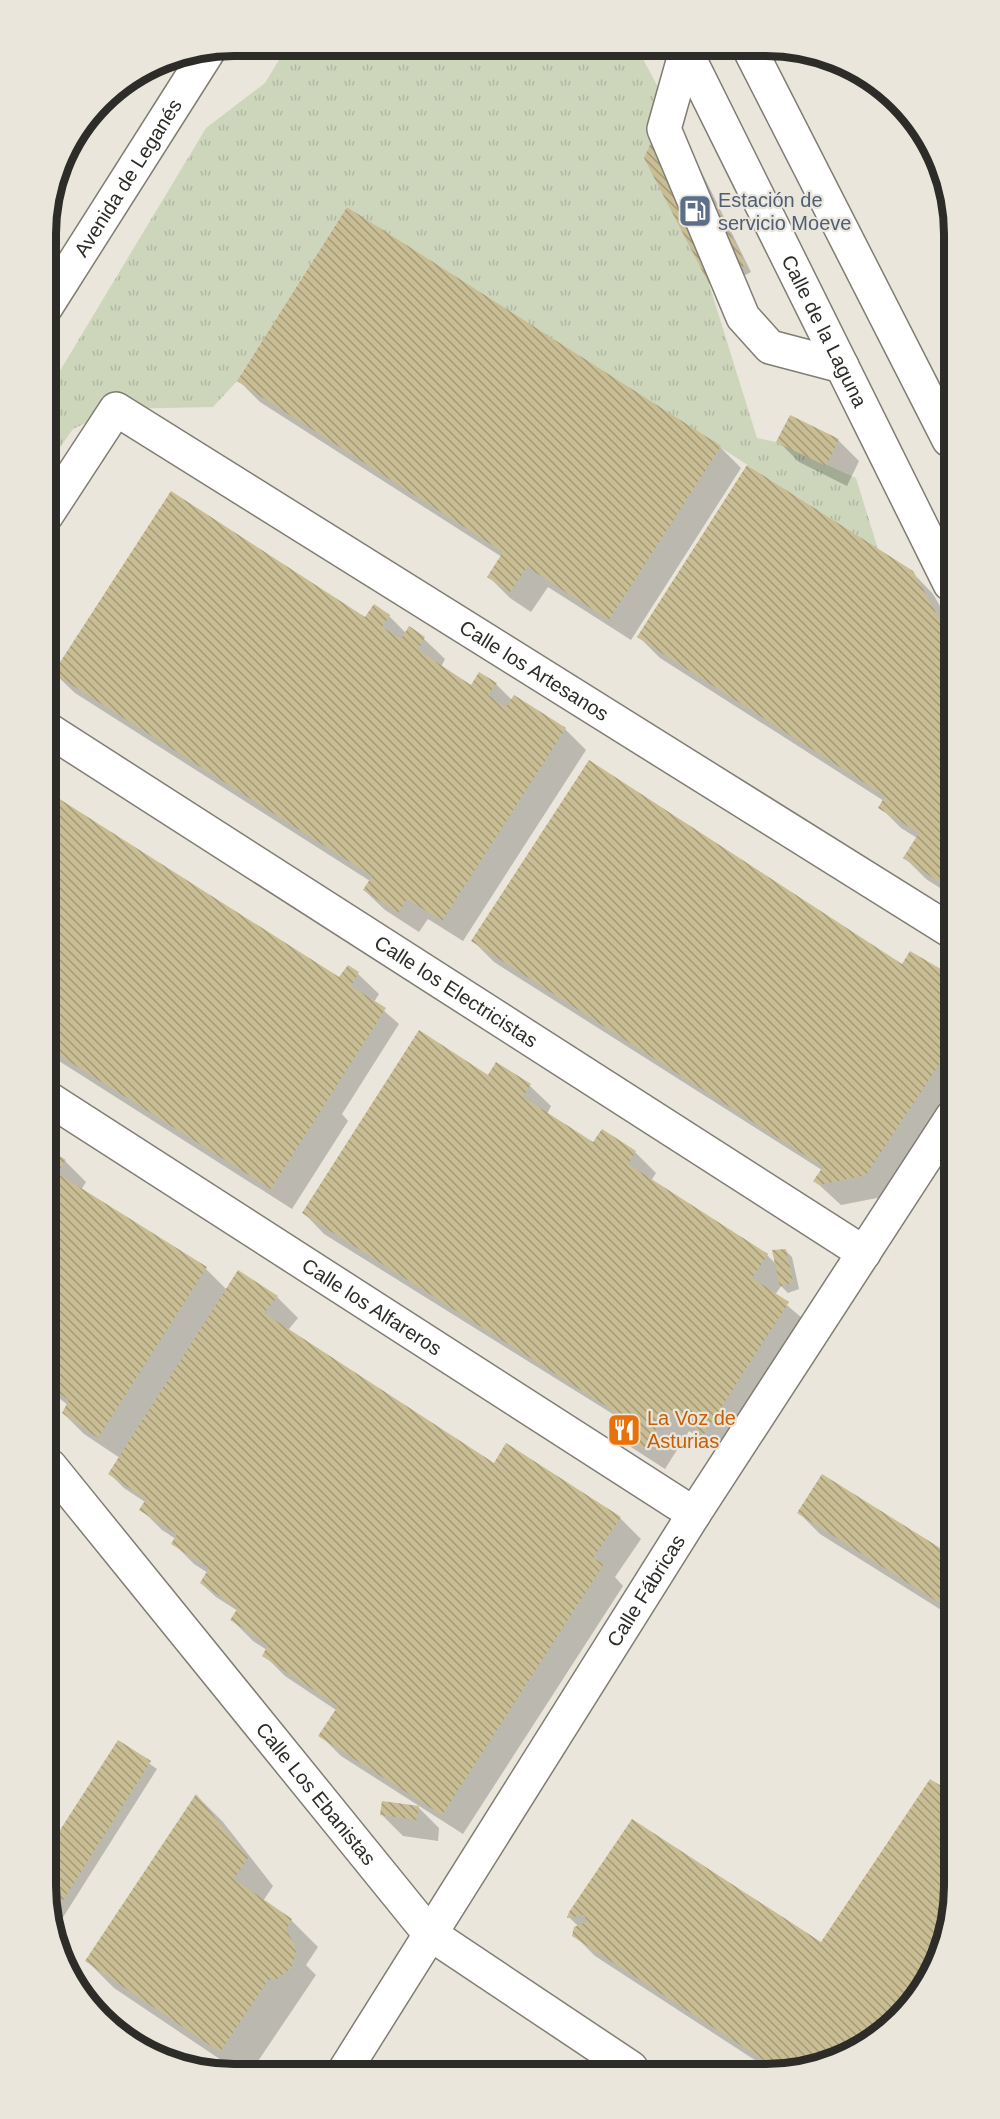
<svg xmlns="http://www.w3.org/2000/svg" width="1000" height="2119" viewBox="0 0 1000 2119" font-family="Helvetica,sans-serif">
<defs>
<pattern id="grass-tufts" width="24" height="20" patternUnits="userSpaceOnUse" patternTransform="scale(1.5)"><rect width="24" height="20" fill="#cdd6bb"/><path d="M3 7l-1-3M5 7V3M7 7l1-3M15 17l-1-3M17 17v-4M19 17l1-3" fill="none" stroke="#b0b8a1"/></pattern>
<pattern id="building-back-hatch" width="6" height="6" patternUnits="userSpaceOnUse" patternTransform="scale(1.5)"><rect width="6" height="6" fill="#c9bd94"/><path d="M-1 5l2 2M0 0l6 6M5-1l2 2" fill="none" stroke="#a49a79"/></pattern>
</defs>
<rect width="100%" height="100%" fill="#eae6dc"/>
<path fill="url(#grass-tufts)" d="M288 45 637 48 664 98 648 153 709 284 757 438 776 442 856 478 878 549 347 207 237 381 213 407 116 409 73 429 46 467V394L206 128 265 83Z"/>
<g fill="#0003">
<path d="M674 116 751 272 717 290 710 283Z"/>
<path d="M239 381 720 447 741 468 631 640 548 587 531 612 510 598 489 577 502 557 260 402Z"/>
<path d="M791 417 838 440 859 461 847 486 799 462 778 441Z"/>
<path d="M912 572 933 594 950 623 951 895 926 879 905 858 917 838 901 828 880 807 884 801 660 658 639 637Z"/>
<path d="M389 616 406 633 409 628 424 639 445 659 441 667 471 687 496 684 512 700 565 729 586 750 463 941 428 919 419 932 385 910 364 890 370 881 75 693 54 673Z"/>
<path d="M47 793 340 979 348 967 358 974 379 994 374 1002 399 1024 342 1114 348 1121 292 1209 48 1054Z"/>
<path d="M473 941 903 966 911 953 951 977 952 1097 887 1196 841 1205 815 1181 822 1170 494 962Z"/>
<path d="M497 1064 530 1086 551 1106 547 1114 593 1144 602 1131 635 1152 656 1173 651 1181 767 1255 777 1265 785 1250 792 1257 799 1289 788 1293 781 1286 775 1295 809 1324 726 1454 689 1431 665 1469 631 1447 610 1426 616 1416 324 1234 304 1213 489 1077Z"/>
<path d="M49 1151 65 1161 86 1182 81 1190 206 1269 227 1290 238 1273 277 1297 298 1318 288 1330 494 1465 620 1518 641 1539 615 1577 623 1586 463 1834 341 1756 320 1735 336 1710 285 1676 264 1655 267 1650 253 1641 232 1620 238 1611 216 1597 201 1583 208 1573 194 1564 173 1543 176 1539 162 1530 141 1509 145 1502 124 1488 110 1474 120 1458 84 1434 63 1413 68 1405 50 1391Z"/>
<path d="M952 1263V1275L947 1270Z"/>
<path d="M822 1476 953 1557 954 1618 820 1534 799 1513Z"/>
<path d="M118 1742 157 1769 60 1922 51 1916V1847Z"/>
<path d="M931 1781 954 1796 955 1898 941 1958 908 2010 871 2042 816 2067 767 2068 595 1956 574 1935 579 1927 569 1917 632 1821 821 1944Z"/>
<path d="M197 1796 223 1822 273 1886 263 1901 291 1920 318 1947 306 1965 316 1975 252 2070H236L114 1988 87 1961Z"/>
<path d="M418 1807 439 1828 438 1841 403 1836 382 1815Z"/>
</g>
<g fill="url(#building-back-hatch)">
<path d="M667 107 746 265 709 284 644 158Z"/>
<path d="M347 207 721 446 609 620 527 567 510 592 487 577 503 552 237 381Z"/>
<path d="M790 415 839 439 826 466 776 442Z"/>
<path d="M747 465 913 571 940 620 950 642 951 874 944 885 903 858 919 833 878 808 885 796 637 637Z"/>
<path d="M171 491 365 617 374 604 390 615 382 627 401 639 409 626 425 637 418 650 471 685 479 672 497 683 488 695 506 707 514 695 566 728 442 921 407 899 398 913 363 890 372 876 53 673Z"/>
<path d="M589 760 902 964 910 951 951 975 952 1045 866 1175 819 1185 813 1181 823 1167 471 941Z"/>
<path d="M47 791 339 977 348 965 359 972 351 986 386 1008 271 1189 48 1048Z"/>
<path d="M419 1030 488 1075 496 1062 531 1084 523 1097 593 1142 602 1129 636 1151 628 1164 768 1254 752 1278 789 1302 704 1434 668 1411 643 1449 608 1426 617 1413 302 1213Z"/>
<path d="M49 1149 66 1160 57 1173 207 1267 98 1438 62 1413 69 1400 50 1387Z"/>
<path d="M786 1249 793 1282 780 1287 772 1250Z"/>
<path d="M238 1270 278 1296 264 1313 494 1463 506 1443 621 1517 593 1558 604 1564 442 1815 318 1736 338 1706 262 1656 268 1645 230 1620 238 1608 200 1583 209 1568 171 1544 177 1534 139 1510 146 1499 108 1474Z"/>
<path d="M822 1474 953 1556 954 1612 797 1513Z"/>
<path d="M118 1740 151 1761 53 1916 51 1844Z"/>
<path d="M930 1779 954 1794 955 1898 941 1958 908 2010 871 2042 816 2067 776 2068 572 1936 574 1927 587 1922 584 1915 567 1918 569 1912 632 1819 821 1942Z"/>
<path d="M196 1794 248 1858 234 1879 292 1919 286 1930 295 1945 296 1953 291 1968 277 1979 268 1980 220 2052 85 1961Z"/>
<path d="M382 1801 419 1806 417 1820 380 1815Z"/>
</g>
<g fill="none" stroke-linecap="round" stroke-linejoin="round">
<g stroke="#807d74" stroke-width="36">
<g id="minor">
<path id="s1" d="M684 48 950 584"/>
<path d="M749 48 949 440"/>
<path d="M686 51 664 129 743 317 770 347 842 366"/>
<path id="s2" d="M46 307 209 50"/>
<path id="s3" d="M46 516 116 409 951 931"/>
<path id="s4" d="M47 729 864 1253"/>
<path id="s5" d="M49 1099 694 1514"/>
<path id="s6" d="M50 1466 429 1933 631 2068"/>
<path id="s7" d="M345 2070 694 1514 952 1117"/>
</g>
</g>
<use href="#minor" stroke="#fff" stroke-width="33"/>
</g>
<defs>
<g id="fuel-square" transform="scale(1.725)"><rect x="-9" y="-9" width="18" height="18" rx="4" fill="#5c6f8a" stroke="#eae6dc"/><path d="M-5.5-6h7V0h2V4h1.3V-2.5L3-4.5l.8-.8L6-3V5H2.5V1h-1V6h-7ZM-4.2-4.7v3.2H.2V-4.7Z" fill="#fff"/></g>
<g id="restaurant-square" transform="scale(1.725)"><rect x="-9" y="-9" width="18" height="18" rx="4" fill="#e8710a" stroke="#eae6dc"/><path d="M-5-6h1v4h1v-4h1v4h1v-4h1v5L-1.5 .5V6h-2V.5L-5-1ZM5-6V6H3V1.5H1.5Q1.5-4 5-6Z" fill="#fff"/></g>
</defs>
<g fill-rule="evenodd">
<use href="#fuel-square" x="695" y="211"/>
<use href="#restaurant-square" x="624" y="1430"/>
</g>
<g text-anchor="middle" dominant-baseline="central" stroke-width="4.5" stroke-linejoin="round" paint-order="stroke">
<g font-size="20" fill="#2d2c28" stroke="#eae6dc">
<text stroke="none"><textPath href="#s2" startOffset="153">Avenida de Leganés</textPath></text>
<text stroke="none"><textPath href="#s1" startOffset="316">Calle de la Laguna</textPath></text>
<text stroke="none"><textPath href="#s3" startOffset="621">Calle los Artesanos</textPath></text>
<text stroke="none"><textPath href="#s4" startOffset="486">Calle los Electricistas</textPath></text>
<text stroke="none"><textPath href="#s5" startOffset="384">Calle los Alfareros</textPath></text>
<text stroke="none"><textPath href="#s7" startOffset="566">Calle Fábricas</textPath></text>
<text stroke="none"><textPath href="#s6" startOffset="422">Calle Los Ebanistas</textPath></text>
</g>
<g font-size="20" fill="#4e5e75" stroke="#eae6dc" text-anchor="start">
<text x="718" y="200">Estación de<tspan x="718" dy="23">servicio Moeve</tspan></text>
</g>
<g font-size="20" fill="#c56008" stroke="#eae6dc" text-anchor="start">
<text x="647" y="1418">La Voz de<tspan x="647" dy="23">Asturias</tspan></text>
</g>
</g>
<path d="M0 0H1000V2119H0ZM234 56H766A178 178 0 0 1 944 234V1886A178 178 0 0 1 766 2064H234A178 178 0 0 1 56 1886V234A178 178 0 0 1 234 56Z" fill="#eae6dc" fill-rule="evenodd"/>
<path fill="none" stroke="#2d2c28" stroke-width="8" d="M234 56H766A178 178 0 0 1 944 234V1886A178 178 0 0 1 766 2064H234A178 178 0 0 1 56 1886V234A178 178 0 0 1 234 56Z"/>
</svg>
